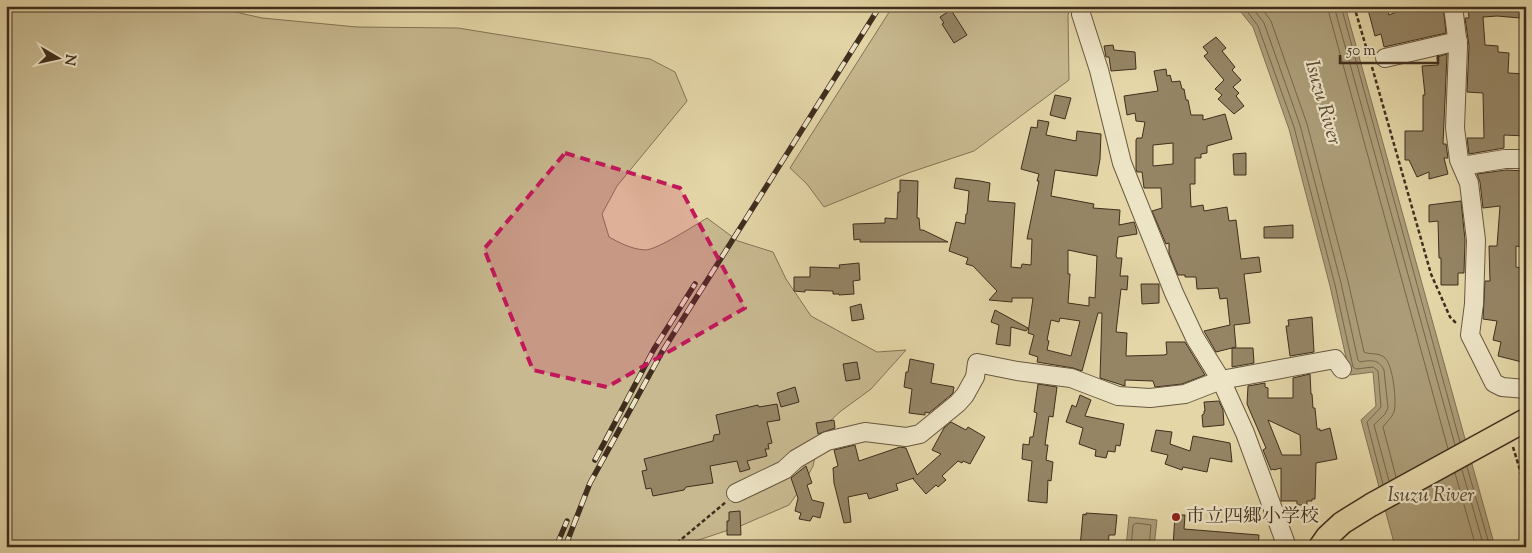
<svg xmlns="http://www.w3.org/2000/svg" width="1532" height="553" viewBox="0 0 1532 553" font-family="'Sorts Mill Goudy','Noto Serif JP',serif">
<rect width="100%" height="100%" fill="#e4d6a7"/>
<filter id="stains"><feTurbulence type="fractalNoise" baseFrequency=".004" numOctaves="4"/><feColorMatrix values="0 0 0 0 .2 0 0 0 0 .09 0 0 0 0 .02 0 0 0 .5 -.17"/></filter>
<radialGradient id="worn" r=".72"><stop offset=".6" stop-color="#630" stop-opacity="0"/><stop offset="1" stop-color="#630" stop-opacity=".3"/></radialGradient>
<g fill="#c8b990" stroke="#847456">
<path d="M6 6H209L262 18 357 27 458 28 650 59 675 72 687 101 617 186 602 214 609 237C620 243 631 249 645 250 657 250 695 225 707 218L738 241 773 252 786 279 811 316 877 352 906 350 871 389 841 411 821 429 813 466 802 487 789 505 738 527 677 547H6Z"/>
<path d="M893 6H1071L1068 15 1069 80 974 151 908 173 824 207 807 184 790 168Z"/>
</g>
<g fill="#ac9d78" stroke="#807154">
<path d="M1236 6H1345L1495 547H1396L1393 539 1361 420 1376 406 1373 372 1350 375 1330 286 1289 129 1253 27Z"/>
<path d="M1129 517 1157 520 1154 547H1126Z"/>
</g>
<g fill="none" stroke-linecap="round" stroke-linejoin="round">
<g stroke="#76664a" stroke-width="1">
<path d="M1243 6 1258 26 1294 127 1335 285 1353 367 1356 369 1373 367 1378 371 1381 407 1367 422 1383 484"/>
<path d="M1251 6 1264 23 1300 125 1341 283 1358 360 1360 362C1370 360 1379 359 1384 370L1388 408 1385 414 1374 425 1389 481"/>
<path d="M1260 6 1271 21 1307 124 1348 281 1364 352C1370 355 1379 352 1385 358 1393 365 1397 402 1394 412 1392 418 1386 422 1383 427L1396 477"/>
<path d="M1327 6 1448 449"/>
<path d="M1334 6 1455 445"/>
<path d="M1341 6 1460 442"/>
<path d="M1467 467 1490 547"/>
<path d="M1462 470 1484 547"/>
<path d="M1455 473 1476 547"/>
<path d="M1131 547 1133 525 1136 523 1151 525 1149 547"/>
</g>
</g>
<g fill="#958565" stroke="#3f2e1d" fill-rule="evenodd">
<path d="M1367 6H1387L1389 15 1411 6H1443L1446 33 1384 47 1381 34 1375 36Z"/>
<path d="M1470 6 1521 8 1520 18 1497 16 1483 17 1485 45 1498 46V52L1509 53 1508 73 1526 74V136L1504 135V148L1469 154 1467 138H1484L1483 93 1467 92 1469 46 1465 18H1469L1468 7Z"/>
<path d="M951 10 967 35 954 43 942 24 944 23 940 17Z"/>
<path d="M1216 37 1226 48 1222 51 1235 67 1232 70 1241 80 1233 87 1239 93 1236 96 1244 106 1234 114 1218 99 1222 95 1215 89 1224 80 1204 56 1208 53 1203 47Z"/>
<path d="M1113 45 1114 50 1135 52 1136 69 1111 71 1109 57H1106L1104 46Z"/>
<path d="M1447 54 1443 144H1446L1448 158H1444L1448 174 1429 179V172L1417 177 1409 160H1405V131H1423V95H1425L1422 66 1438 65 1437 57Z"/>
<path d="M1166 69 1167 76 1170 75 1172 82 1180 81 1182 89H1184L1186 100H1188L1191 115H1203V120L1225 114 1232 139 1207 146V153L1201 154V158H1195V184H1190L1191 207 1203 205 1204 211 1227 207 1229 221 1236 220 1241 259 1259 257 1261 272 1244 274 1250 323 1234 325 1236 347 1216 352 1204 331 1230 325 1227 298 1220 299 1218 288 1197 289 1196 277H1185V275H1178L1169 253V243L1166 244 1152 211 1162 208 1161 188H1144L1142 172H1137L1136 169V140L1137 138H1142L1145 122 1136 121 1135 113 1127 115 1124 96 1158 91 1154 71ZM1173 143V164L1153 166V145Z"/>
<path d="M1055 95 1071 98 1065 119 1050 115Z"/>
<path d="M1038 120 1049 122 1046 135 1076 141 1077 131 1101 134 1100 159 1097 176 1055 170 1051 196 1094 204 1093 208 1120 210 1119 225 1134 222 1136 228 1137 234 1118 237 1116 256 1117 258H1122L1120 276H1128L1127 290 1121 289 1116 332 1127 333 1126 356 1164 355 1167 354 1166 342H1185L1205 375 1182 384 1155 387 1153 381 1125 380V386L1100 378 1102 313H1098L1082 371 1073 368 1037 362 1038 357 1029 354 1034 335 1028 333 1033 298H1012V302L989 300 997 291 973 266 966 264 968 258 949 251 956 222 965 224 966 214H967L969 191 954 188 956 178 980 181 990 183 988 201 1015 203 1011 267 1021 268 1022 264 1031 265 1032 239H1027L1039 181H1037L1039 174 1021 169 1031 127 1037 128ZM1068 250 1097 256 1095 298 1089 297V306L1068 303 1070 274H1068ZM1060 318 1080 321 1071 356 1047 350 1049 341 1047 340 1051 320 1059 322Z"/>
<path d="M1246 153V175H1234L1233 154Z"/>
<path d="M1506 170 1526 171V244H1523L1522 247 1516 246V267L1526 269V288L1524 299 1526 300V363L1498 356 1501 342 1493 340 1497 321 1483 319 1485 281H1490L1489 246H1497L1500 206 1483 208 1480 182 1477 174Z"/>
<path d="M900 180 918 181 917 218H919L920 230H923L948 242H860V239L854 240 853 224 885 223V218L897 219 898 192H900Z"/>
<path d="M1461 201 1465 240 1464 273H1458V285H1441V258H1439L1438 221 1429 222V205Z"/>
<path d="M1293 225V238H1264V227Z"/>
<path d="M859 263 860 280 853 281 854 294 839 295V294H833V291L805 290V292L794 291V277H810V267L840 268 839 265Z"/>
<path d="M1141 284H1159V303L1142 304Z"/>
<path d="M861 304 864 319 852 321 850 307Z"/>
<path d="M995 310 1028 328 1026 331 1011 327 1010 346 996 344 999 325 991 322Z"/>
<path d="M1312 317 1314 352 1290 356 1286 326H1289L1288 320Z"/>
<path d="M1232 348H1253L1254 363 1232 367Z"/>
<path d="M910 359 934 364 931 383 954 387 953 393 951 395 929 413 925 412V415L909 413 912 389 904 387 906 372H908Z"/>
<path d="M857 362 860 379 846 381 843 364Z"/>
<path d="M1310 374 1311 394H1312L1313 408H1315L1317 429H1320V431L1330 428 1337 459 1316 463 1315 499H1312V501H1307V505H1297V501H1281V468L1274 470 1273 469 1271 470 1263 450 1266 448 1247 404 1248 386 1265 383V387L1268 388V398H1293V378ZM1268 420 1300 435 1301 455H1282Z"/>
<path d="M1038 384 1057 387 1053 417 1049 416 1045 445H1048L1046 460 1053 462 1051 481 1048 480 1047 503 1028 501 1032 461 1022 459 1023 444 1029 445 1030 437H1033L1037 413 1034 412Z"/>
<path d="M795 387 799 402 781 407 777 393Z"/>
<path d="M1080 395 1091 400 1085 416 1124 424 1120 446 1116 445 1115 452 1108 451 1106 458 1095 456 1096 450 1079 444 1083 428 1066 422 1072 405 1076 407Z"/>
<path d="M1219 401 1223 410 1224 425 1203 427 1202 415 1204 414V411H1205L1204 402Z"/>
<path d="M777 404 780 420 767 422 772 443 768 444 769 449H765L767 456 747 461 750 469 740 472 737 461 710 466 713 483 686 487 684 490 653 496 651 488 646 489 642 471 647 470 644 459 713 441 714 435 720 434 716 415 758 405 759 407Z"/>
<path d="M834 420 835 428 818 434 816 423Z"/>
<path d="M951 422 966 430 968 427 985 437 970 464 963 461 962 463 958 461 942 476 946 480 938 487 936 485 926 494 913 479 914 478 896 484 898 490 869 499 867 493 848 497 851 522 844 523 834 483 833 468 838 466 834 450 855 445 859 461 900 447 906 448 917 475 941 454 932 450 944 428Z"/>
<path d="M1156 430 1172 432 1170 444 1190 451 1193 436 1230 443 1232 462 1210 458 1207 472 1183 467 1182 470 1165 464 1168 455 1151 451Z"/>
<path d="M806 466 812 483 807 485 812 500 824 503 820 518 813 516 810 521 799 519 801 513 795 511 798 498 791 478Z"/>
<path d="M740 511 741 535H727V521H729V512Z"/>
<path d="M1086 513 1117 515 1115 535H1109L1108 547H1080L1083 514 1086 515Z"/>
<path d="M1175 515H1185L1184 529 1259 535 1258 547H1173Z"/>
</g>
<g fill="none" stroke-linecap="round" stroke-linejoin="round">
<g stroke="#685840" stroke-width="20">
<g id="minor">
<path d="M1453 6 1458 46 1455 128 1459 160 1469 183 1476 240 1474 304 1470 335 1494 383 1502 387 1526 389"/>
<path d="M1081 14 1099 70 1122 163 1174 293 1195 338 1221 380 1245 433 1287 547"/>
<path d="M1385 58 1458 41"/>
<path d="M1462 166 1505 159H1526"/>
<path d="M736 493 784 470 796 459 827 441 865 432 906 437 920 434 958 403 965 395 975 377 977 363 1017 371 1071 378 1118 396 1150 398 1185 394 1221 380 1335 359 1342 369"/>
</g>
</g>
<g stroke="#3f2e1d" stroke-width="25">
<path id="major" d="M1320 547 1327 537 1342 523 1371 505 1526 420"/>
</g>
<g stroke="#3f2e1d" stroke-width="2.5" stroke-dasharray="4 2.5" stroke-linecap="butt">
<path d="M1354 6 1369 57"/>
<path d="M1372 67 1431 274 1450 317 1457 324"/>
<path d="M1513 447 1526 490"/>
<path d="M672 547 726 502"/>
</g>
<use href="#minor" stroke="#ede4c6" stroke-width="18"/>
<use href="#major" stroke="#e4d6a7" stroke-width="22"/>
<g stroke="#3f2e1d" stroke-width="5.5">
<g id="rail">
<path d="M595 460 654 349 695 284"/>
<path d="M556 547 567 521"/>
<path d="M565 547 590 483 662 352 880 6"/>
</g>
</g>
<use href="#rail" stroke="#ede4c6" stroke-width="4" stroke-dasharray="11" stroke-linecap="butt"/>
</g>
<path fill="#c2185b" fill-opacity="0.2" stroke="#c2185b" stroke-width="4" stroke-dasharray="10 6" stroke-linejoin="round" d="M565 153 680 188 745 308 607 387 533 370 484 249Z"/>
<circle fill="#8f2418" stroke="#ede4c6" stroke-width="2" cx="1176" cy="517" r="5"/>
<g text-anchor="middle" dominant-baseline="central" stroke-width="4.5" stroke-linejoin="round" paint-order="stroke">
<g font-size="19" fill="#3f2e1d" stroke="#ede4c6" text-anchor="start">
<text x="1186" y="517">市立四郷小学校</text>
</g>
<g font-size="20" font-style="italic" fill="#5a4a34" stroke="#ede4c6">
<text transform="translate(1322 103) rotate(74)">Isuzu River</text>
<text x="1431" y="496">Isuzu River</text>
</g>
</g>
<rect width="1532" height="553" fill="none" stroke="#e4d6a7" stroke-width="25"/>
<rect x="8" y="8" width="1517" height="538" fill="none" stroke="#3f2e1d" stroke-width="2.5"/>
<rect x="12" y="12" width="1507" height="528" fill="none" stroke="#3f2e1d"/>
<g transform="translate(58 58) rotate(99)" stroke="#ede4c6" stroke-width="4" paint-order="stroke">
<path d="M0-4L9 19L0 12L-9 19Z" fill="#3f2e1d"/>
<text y="-8" font-size="14" font-weight="bold" text-anchor="middle" fill="#3f2e1d">N</text>
</g>
<path d="M1340 55v8h98v-8" fill="none" stroke="#3f2e1d" stroke-width="2.5"/>
<text x="1347" y="55" font-size="15" fill="#3f2e1d" stroke="#ede4c6" stroke-width="4" paint-order="stroke">50 m</text>
<rect width="100%" height="100%" filter="url(#stains)"/>
<rect width="100%" height="100%" fill="url(#worn)"/>
</svg>
